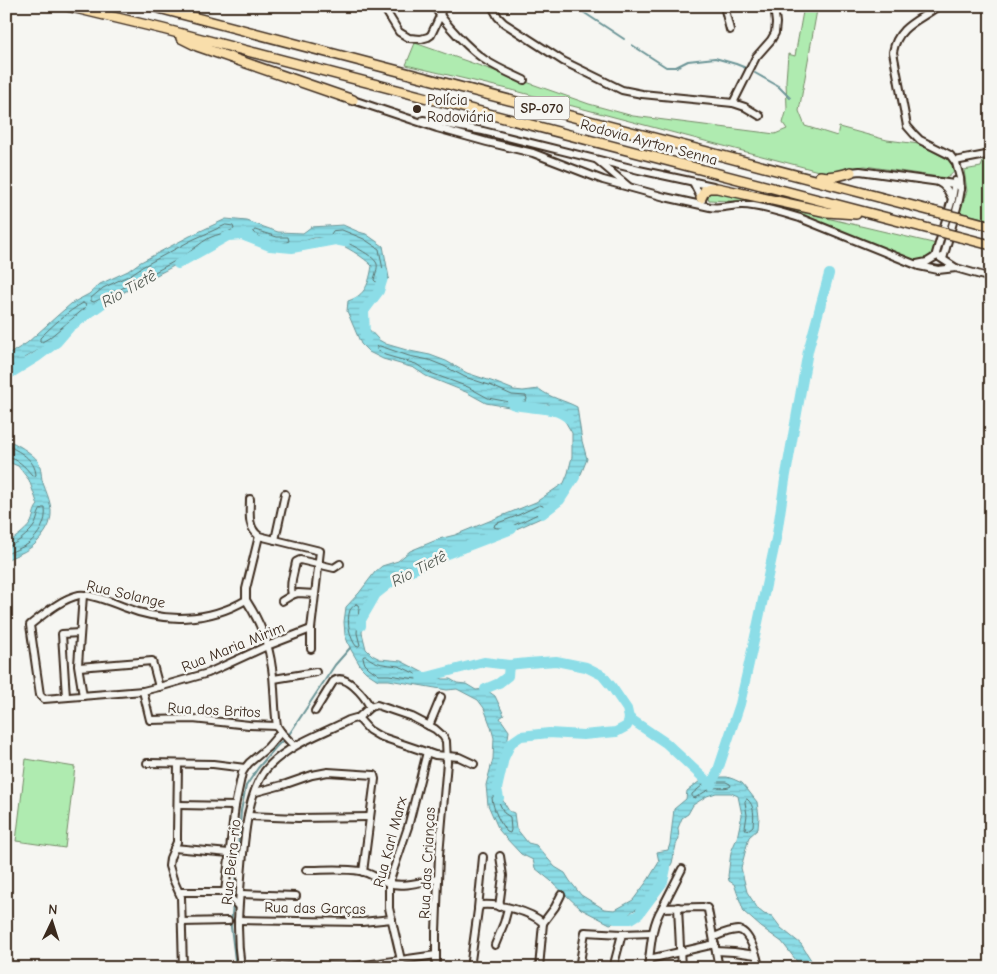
<svg xmlns="http://www.w3.org/2000/svg" width="997" height="974" viewBox="0 0 997 974" font-family="'Comic Neue',sans-serif">
<defs>
<pattern id="water-rules" width="6" height="5" patternUnits="userSpaceOnUse" patternTransform="scale(1.25)"><rect width="6" height="5" fill="#8cdde7"/><path d="M0 2.5h6" fill="none" stroke="#7abec6"/></pattern>
</defs>
<rect width="100%" height="100%" fill="#f6f6f2"/>
<filter id="ink" filterUnits="userSpaceOnUse"><feTurbulence type="fractalNoise" baseFrequency=".02" numOctaves="2"/><feDisplacementMap in="SourceGraphic" scale="10" xChannelSelector="R" yChannelSelector="G"/><feConvolveMatrix kernelMatrix="1 2 1 2 8 2 1 2 1" color-interpolation-filters="sRGB"/></filter>
<g filter="url(#ink)">
<g fill="#afebb0" stroke="#758a67">
<path d="M804 6H812V10H817L799 111 805 126 837 136 839 127 887 140 919 144 949 160C956 168 955 174 946 178L865 166 850 168 836 173H826L512 90 406 65 415 43 589 104 633 116 775 134 787 129 783 123 787 109 786 81 788 54 795 56Z"/>
<path d="M991 157V220L959 212 967 191 964 170 981 167 984 159Z"/>
<path d="M712 191 937 244C932 257 930 259 915 260L796 214 749 202 709 200 708 197 709 193Z"/>
<path d="M26 759 75 767 65 848 16 841Z"/>
</g>
<g fill="url(#water-rules)" stroke="#6c9597">
<path d="M226 219 247 221 278 232 303 233 311 227 343 225 359 232 366 234 383 246 389 278C373 293 365 300 363 323L379 340 386 344 410 351 430 355 446 361 467 373 494 382 514 390 523 391 539 389C550 398 564 400 577 407L582 441 587 459 581 474 543 517 505 534H492L470 544 440 552 384 583 374 590 367 601 363 610V622L362 633 366 649 372 655 380 659 401 661 422 672 443 679H450L457 683 466 684 476 690 485 689 495 696 504 715 500 718 509 731 506 752 496 778 503 801 509 811 514 813 516 828 528 843 536 845 555 867 565 873 570 881 581 895 604 909 615 910 633 900 648 880 659 862 657 852 668 850 670 844 674 809 686 799 687 791 700 781 715 777H727L733 779 742 783 747 789 757 802 759 817 758 829 749 837 741 868 747 892 758 909 764 914 772 916 781 928 801 944 816 968H802L782 942 761 927 744 912 734 884 729 881 728 876 731 852 737 838 742 815 738 796 731 793H716L707 796 693 805 688 814 682 818 678 828 679 838 676 845 672 863 659 887 657 898 647 908C637 908 631 909 627 919L610 924 581 909 551 881 535 868 533 860 521 854 505 837 499 830 488 805 486 785 493 759 494 738 491 727 484 708 478 700 457 689 447 690 389 680H378L366 672 361 667 350 648 345 635 344 622 346 607 359 593 375 572 382 566 398 561 410 551 439 539 455 535 536 502 564 483 568 473 572 457V433L559 411 548 404H533L515 408 486 403 466 392 426 376 414 368 383 359 369 352 361 344 347 311 348 301C366 295 369 283 372 266 362 255 329 235 314 238 308 239 301 243 295 245 276 252 261 246 245 233L222 238 210 243 197 251 189 258 90 310 52 342 25 358 20 366 6 375V356L27 343 57 316 72 303 89 294 100 284 128 271 139 263 190 236Z"/>
<path d="M6 440C15 442 33 454 38 461 41 466 41 474 42 480 46 493 54 506 50 521 49 529 37 544 30 548 23 553 14 556 6 560V543C13 540 25 531 30 524 34 518 33 510 38 505L29 480 18 466 6 461Z"/>
</g>
<g fill="none" stroke-linecap="round" stroke-linejoin="round">
<g stroke="#5b726e" stroke-width="1">
<path d="M226 225 233 226 234 229C227 233 217 234 209 238 200 243 193 250 184 256 155 273 124 287 94 302L91 301V298L103 288 130 275 142 267 192 240Z"/>
<path d="M255 230 277 237H288L289 241C279 246 262 241 254 232Z"/>
<path d="M342 230 364 239 379 249 384 275 378 281 376 282 374 280C375 275 378 268 377 264 374 254 340 240 331 234L333 231Z"/>
<path d="M83 303 86 305 85 308 49 338 42 342H40V338C53 325 67 312 83 303Z"/>
<path d="M380 346 409 356 429 360 444 366 465 377 492 386 512 395 526 396 527 399 526 401 515 403 488 398 468 387 428 372 416 364 385 355 377 350V347Z"/>
<path d="M6 445C19 451 35 459 36 475L34 476 32 475C24 466 19 459 6 457"/>
<path d="M540 505 543 506 544 508 540 513C528 518 506 532 494 527L495 524 514 517Z"/>
<path d="M6 547C14 546 30 533 34 526 38 520 37 513 42 508H45C47 522 39 535 28 544 22 548 13 551 6 554"/>
<path d="M356 604 358 605 359 607 357 633 360 645 357 647C350 640 346 621 350 610 351 608 354 606 356 604Z"/>
<path d="M364 656H366C376 665 386 664 398 666 405 668 411 672 418 675V678L416 679 389 675H379L369 668 365 664 363 658Z"/>
<path d="M715 782H726L730 784 731 786C726 789 720 787 714 788 707 790 701 794 695 798L692 797V794L703 785Z"/>
<path d="M495 796 497 798 504 813 510 817 511 830 510 833 507 832C500 824 493 809 492 798Z"/>
<path d="M747 799C755 805 754 817 753 826L747 831 745 828 747 815 745 802Z"/>
</g>
<g stroke="#6c9597" stroke-width="2">
<path d="M574 6 624 39"/>
<path d="M632 45 666 67H676L688 61 715 58 736 64 746 68"/>
<path d="M755 73 778 86 790 98"/>
<path d="M234 898 241 811 246 786 258 768 276 747 290 733 335 665 350 648"/>
<path d="M233 903 231 927 236 968"/>
</g>
<g stroke="#8cdde7" stroke-width="10">
<path d="M178 264 228 236 242 235 270 246 292 248 335 240 345 242"/>
<path d="M367 338 365 335 364 311 379 291 383 278V273"/>
<path d="M6 376 37 357 57 342 70 327 109 299"/>
<path d="M512 404C530 410 555 405 569 419"/>
<path d="M542 514 560 500 575 477"/>
<path d="M361 626V620L376 594 395 579 436 558 512 529"/>
<path d="M421 677H427L484 662 509 665 528 663 556 661 586 667 602 675 612 687 627 709 629 718 627 726 616 732 583 735 549 733 521 736 511 743 504 758 497 789 499 798"/>
<path d="M485 689 499 683 508 676 509 665"/>
<path d="M629 718 666 743 711 785 718 770 740 704 756 632 777 534 785 480 808 351 829 274"/>
<path d="M615 919H631L639 914 663 882 666 868"/>
</g>
<g stroke="#3b2a1e" stroke-width="10">
<g id="minor">
<path d="M383 6 399 32 409 38 421 39 428 37 431 35 440 16 442 6"/>
<path d="M434 6C444 23 469 49 485 60 497 68 511 74 524 80"/>
<path d="M492 6 498 17 504 23 563 61 622 90 642 94 733 103 745 107 760 116"/>
<path d="M724 6 730 30"/>
<path d="M938 6C919 21 898 25 893 52L907 126 914 134 920 140 950 155 956 163 960 178 961 189 959 200 943 259"/>
<path d="M353 100 437 128 487 142 533 153 603 180 665 197 710 207C721 209 731 205 742 205 759 205 783 213 800 218L919 266 938 270 956 268"/>
<path d="M733 103 756 57 771 40 775 33 776 23 774 6"/>
<path d="M423 120 483 131 639 170 713 186"/>
<path d="M597 160 628 186"/>
<path d="M955 161 991 154"/>
<path d="M851 172 860 171 954 184 958 185 961 189"/>
<path d="M693 182 702 200"/>
<path d="M938 182C946 186 948 191 952 199"/>
<path d="M935 257 952 199 955 181"/>
<path d="M939 257 956 268 991 278"/>
<path d="M917 264 927 262 935 257"/>
<path d="M250 499C250 513 247 527 259 536L320 551 311 629V649"/>
<path d="M259 536 246 589V600C209 622 164 623 124 607 114 603 89 593 79 595 61 599 44 614 30 625L40 695 44 699 143 691 159 687 208 673 267 646 311 629"/>
<path d="M275 540 285 494"/>
<path d="M83 595 78 665 83 696"/>
<path d="M292 595 298 593 315 594"/>
<path d="M246 600C259 620 269 644 272 668 275 687 274 707 277 726L281 732 294 746"/>
<path d="M282 601 292 595C289 584 294 573 296 562L300 560 334 568 340 564"/>
<path d="M79 667 152 661 159 687"/>
<path d="M274 679 316 672"/>
<path d="M143 691 150 720 193 719 249 725 277 726"/>
<path d="M66 697 62 634 80 633"/>
<path d="M370 707 377 705 412 717 435 729 443 736 446 741 447 762 439 855 436 932V968"/>
<path d="M315 711 333 682C345 671 365 697 370 707L358 718"/>
<path d="M429 726 441 697"/>
<path d="M147 763 213 764 245 768"/>
<path d="M178 764 177 834V842L170 858 169 866 173 879 181 897 183 968"/>
<path d="M256 792 286 784 312 775 328 772 374 775 375 779 363 872"/>
<path d="M178 805 235 806"/>
<path d="M248 816 298 818 370 817"/>
<path d="M174 848 229 853"/>
<path d="M306 870C324 870 343 868 360 871 371 873 379 880 389 883 402 888 425 881 438 879"/>
<path d="M179 892H223L227 894 238 906"/>
<path d="M225 892 235 806 242 773 245 768 249 763 268 747 281 732"/>
<path d="M240 894 296 896"/>
<path d="M499 907 503 876 500 856"/>
<path d="M678 907 681 968"/>
<path d="M478 908 483 857"/>
<path d="M662 908 682 869"/>
<path d="M238 920 362 922 392 919"/>
<path d="M182 922 228 921"/>
<path d="M543 923 555 907 561 895"/>
<path d="M714 937C721 934 730 930 738 930 749 930 758 958 759 968"/>
<path d="M495 945 504 923 508 908"/>
<path d="M716 951 734 952 756 955"/>
<path d="M649 959 715 944"/>
<path d="M956 967V968"/>
<path d="M241 968C239 954 238 940 238 926 238 910 240 893 241 877 244 844 246 789 270 765 292 743 322 734 349 720L356 718 360 720 369 730 379 736 435 755 459 757 474 764"/>
<path d="M276 968 300 966 341 967H351L436 955"/>
<path d="M402 968 401 960 389 908V883L408 827 427 752"/>
<path d="M470 968 478 910 480 905C497 903 531 911 543 923"/>
<path d="M539 968 543 923"/>
<path d="M579 968 585 932 622 934"/>
<path d="M613 968 622 934 652 933"/>
<path d="M648 968C651 947 651 926 662 908L702 907 707 908 708 910 719 968"/>
</g>
</g>
<g stroke="#3b2a1e" stroke-width="12">
<g id="highway">
<path d="M67 6 163 29 922 227"/>
<path d="M151 6 932 211"/>
<path d="M181 38 197 46 353 100"/>
<path d="M820 176C831 178 840 176 851 172"/>
<path d="M701 198 705 190 709 188H717L827 212 856 214"/>
<path d="M965 219 991 226"/>
<path d="M960 237 991 245"/>
</g>
</g>
<use href="#minor" stroke="#f6f6f2" stroke-width="6"/>
<use href="#highway" stroke="#f9deab" stroke-width="9"/>
<g stroke="#3b2a1e" stroke-width="12" stroke-linecap="butt">
<g id="highway-bridge">
<path d="M932 211 965 219"/>
<path d="M922 227 960 237"/>
</g>
</g>
<use href="#highway-bridge" stroke="#f9deab" stroke-width="9"/>
</g>
</g>
<circle fill="#3b2a1e" stroke="#f6f6f2" stroke-width="2" cx="417" cy="109" r="5"/>
<g text-anchor="middle" dominant-baseline="central" stroke-width="5" stroke-linejoin="round" paint-order="stroke">
<rect fill="#f6f6f2" stroke="#73675e" stroke-width="1" x="514.5" y="96.5" width="55" height="23" rx="4"/>
<g font-size="14" font-weight="bold" fill="#3b2a1e">
<text x="542" y="108">SP-070</text>
</g>
<g font-size="15" fill="#3b2a1e" stroke="#f6f6f2" text-anchor="start">
<text x="427" y="100">Polícia<tspan x="427" dy="17">Rodoviária</tspan></text>
</g>
<g font-size="15" fill="#3b2a1e" stroke="#f6f6f2">
<text transform="translate(649 142) rotate(15)">Rodovia Ayrton Senna</text>
<text transform="translate(126 594) rotate(13)">Rua Solange</text>
<text transform="translate(233 647) rotate(-22)">Rua Maria Mirim</text>
<text transform="translate(214 710) rotate(3)">Rua dos Britos</text>
<text transform="translate(390 842) rotate(-75)">Rua Karl Marx</text>
<text transform="translate(231 862) rotate(-84)">Rua Beira-rio</text>
<text transform="translate(427 863) rotate(-87)">Rua das Crianças</text>
<text transform="translate(315 908) rotate(1)">Rua das Garças</text>
</g>
<g font-size="16" font-style="italic" fill="#4f5750" stroke="#f6f6f2">
<text transform="translate(129 289) rotate(-29)">Rio Tietê</text>
<text transform="translate(419 569) rotate(-27)">Rio Tietê</text>
</g>
</g>
<rect width="997" height="974" fill="none" stroke="#f6f6f2" stroke-width="25"/>
<rect x="12" y="12" width="972" height="949" fill="none" stroke="#3b2a1e" stroke-width="2" filter="url(#ink)"/>
<g transform="translate(52 922) rotate(4)" stroke="#f6f6f2" stroke-width="4" paint-order="stroke">
<path d="M0-4L9 19L0 12L-9 19Z" fill="#3b2a1e"/>
<text y="-8" font-size="14" font-weight="bold" text-anchor="middle" fill="#3b2a1e">N</text>
</g>
</svg>
